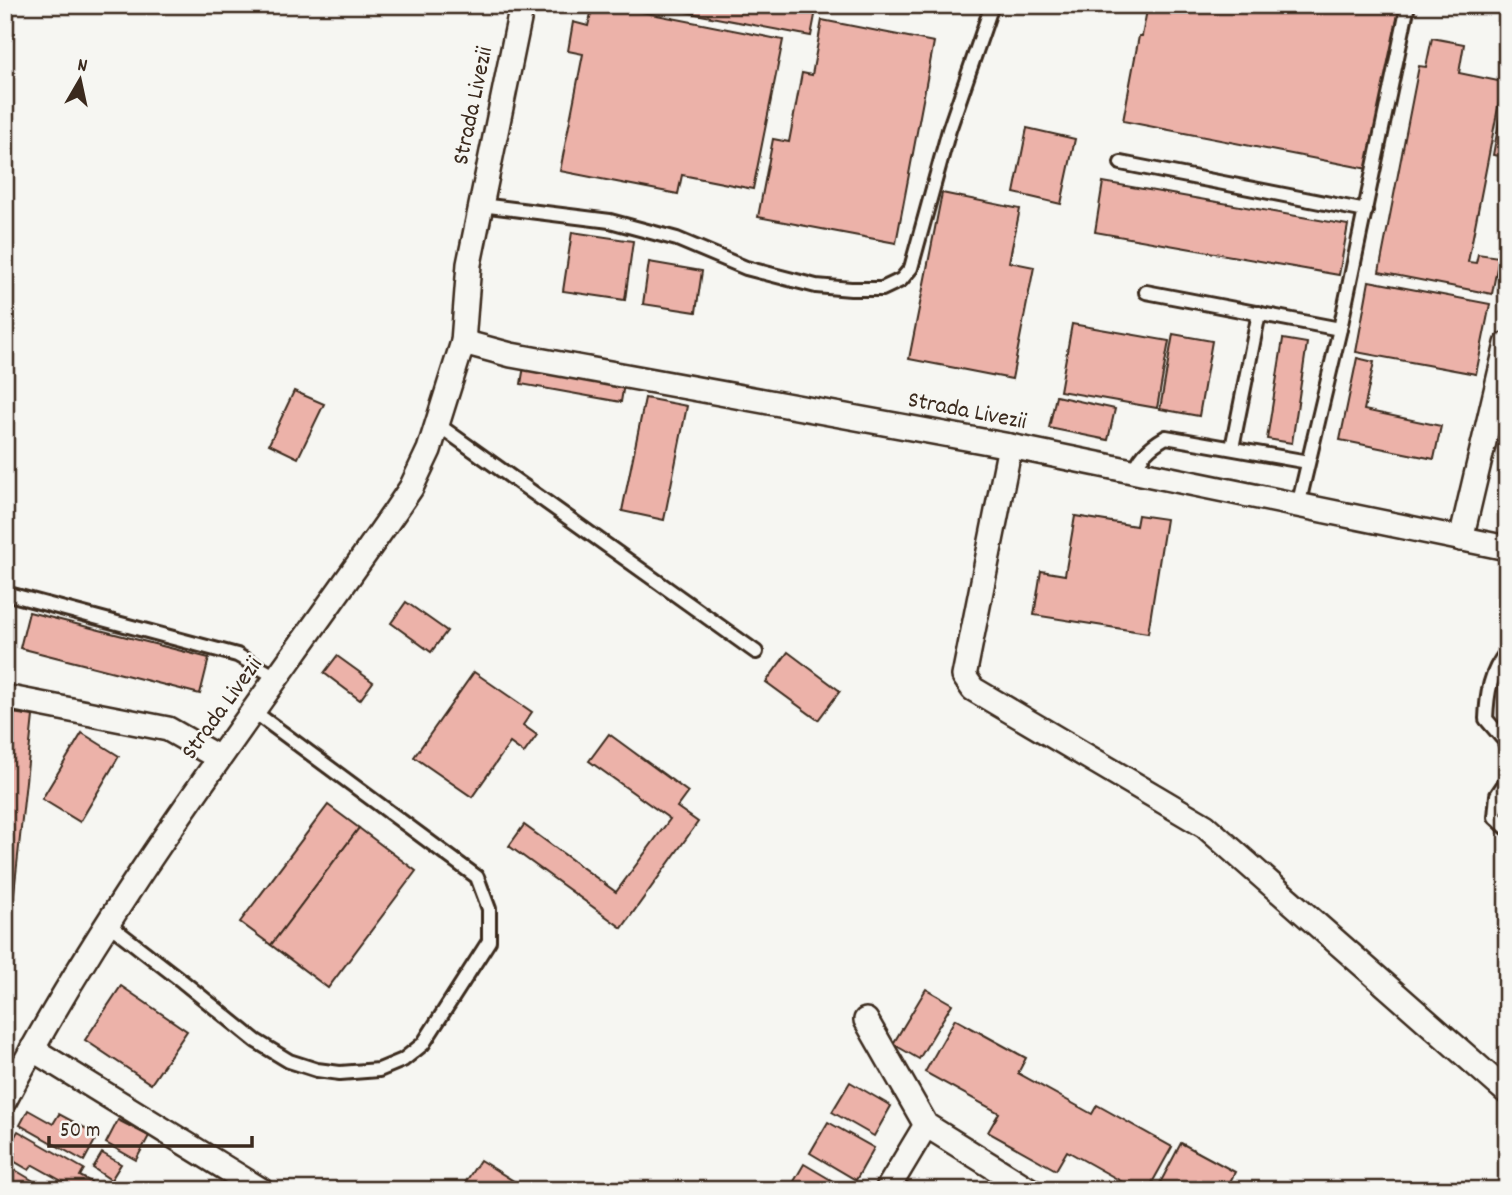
<svg xmlns="http://www.w3.org/2000/svg" width="1512" height="1195" viewBox="0 0 1512 1195" font-family="Dekko,sans-serif">
<rect width="100%" height="100%" fill="#f6f6f2"/>
<filter id="ink" filterUnits="userSpaceOnUse"><feTurbulence type="fractalNoise" baseFrequency=".0143" numOctaves="2"/><feDisplacementMap in="SourceGraphic" scale="14" xChannelSelector="R" yChannelSelector="G"/><feConvolveMatrix kernelMatrix="1 2 1 2 8 2 1 2 1" color-interpolation-filters="sRGB"/></filter>
<g filter="url(#ink)">
<g fill="#ecb2a9" stroke="#3b2a1e" stroke-width="2">
<path d="M593 5H606L783 40 753 189 682 175 678 194 560 171 583 54 568 51 573 22 588 26Z"/>
<path d="M648 5H817L811 36Z"/>
<path d="M1148 5H1400L1368 169 1123 121 1139 36H1142Z"/>
<path d="M822 20 934 42 896 243 758 217 773 139 789 142 802 73 812 75Z"/>
<path d="M1432 38 1464 44 1459 73 1503 82 1468 262 1476 263 1478 254 1499 257 1492 294 1379 272 1419 66 1426 67Z"/>
<path d="M1500 117 1507 118V157L1493 155Z"/>
<path d="M1027 128 1075 139 1061 204 1014 193Z"/>
<path d="M1103 182 1348 225 1339 275 1095 232Z"/>
<path d="M942 193 1020 209 1009 262 1034 267 1012 379 909 359Z"/>
<path d="M572 232 633 241 625 300 563 291Z"/>
<path d="M649 262 702 271 696 312 643 304Z"/>
<path d="M1369 281 1490 304 1476 374 1356 352Z"/>
<path d="M1072 324 1169 341 1157 408 1060 391Z"/>
<path d="M1173 334 1212 341 1199 416 1160 409Z"/>
<path d="M1283 339 1307 343 1292 443 1267 439Z"/>
<path d="M1357 358 1374 362 1364 410 1441 426 1434 459 1340 440Z"/>
<path d="M524 366 624 384 621 402 521 384Z"/>
<path d="M294 391 324 404 298 458 269 444Z"/>
<path d="M1056 396 1115 409 1108 440 1049 428Z"/>
<path d="M645 398 687 406 664 520 622 511Z"/>
<path d="M1138 515 1166 519 1148 633 1034 615 1041 571 1065 575 1075 516 1136 526Z"/>
<path d="M406 602 447 631 431 652 391 623Z"/>
<path d="M29 612 209 658 200 694 20 648Z"/>
<path d="M788 652 840 691 818 720 766 682Z"/>
<path d="M337 656 373 682 360 700 324 673Z"/>
<path d="M474 672 532 712 523 725 537 735 524 753 510 743 472 797 414 757Z"/>
<path d="M5 712 33 716 11 921H5Z"/>
<path d="M82 733 119 756 80 822 42 799Z"/>
<path d="M609 734 688 792 677 807 698 822 622 928 509 846 524 825 616 892 670 819 589 761Z"/>
<path d="M328 805 359 828 271 945 240 922Z"/>
<path d="M359 828 416 871 328 988 271 945Z"/>
<path d="M121 986 187 1031 151 1084 85 1040Z"/>
<path d="M926 989 952 1004 919 1059 893 1044Z"/>
<path d="M955 1019 1026 1058 1018 1073 1092 1114 1097 1105 1172 1147 1148 1190H1137L1067 1151 1056 1170 988 1132 999 1113 925 1072Z"/>
<path d="M850 1082 891 1106 874 1136 832 1112Z"/>
<path d="M28 1110 53 1124 59 1114 98 1135 84 1161 20 1125Z"/>
<path d="M118 1120 149 1136 136 1160 106 1143Z"/>
<path d="M828 1122 874 1148 856 1180 810 1153Z"/>
<path d="M18 1131 84 1169 80 1176 91 1182 87 1190H78L33 1165 29 1170 12 1160 15 1154 7 1150Z"/>
<path d="M1181 1143 1235 1172 1226 1190H1174L1160 1183Z"/>
<path d="M102 1153 121 1164 111 1180 93 1168Z"/>
<path d="M480 1160 528 1190H469L463 1186Z"/>
<path d="M5 1164 37 1183 33 1190H5Z"/>
<path d="M804 1164 848 1190H789Z"/>
</g>
<g fill="none" stroke-linecap="round" stroke-linejoin="round">
<g stroke="#3b2a1e" stroke-width="18">
<g id="service">
<path d="M1121 163 1366 211"/>
<path d="M481 205 610 221 677 239 746 268 816 286 851 289H882L901 280 911 268 949 130 992 5"/>
<path d="M1146 292 1340 329"/>
<path d="M437 424 756 652"/>
<path d="M1232 448 1259 313"/>
<path d="M1135 472C1138 456 1152 445 1166 437L1308 462"/>
<path d="M1298 506 1340 329 1408 5"/>
<path d="M5 593 237 655 278 678"/>
<path d="M1507 652C1490 672 1487 694 1486 719L1504 740 1507 747"/>
<path d="M1507 780 1497 795 1495 817 1507 828"/>
<path d="M107 923 182 981 256 1041 289 1061 317 1070 340 1073 379 1070 403 1060 423 1044 489 941V909L477 877 253 711"/>
</g>
</g>
<g stroke="#3b2a1e" stroke-width="28">
<g id="minor">
<path d="M463 342 511 355 1010 446 1507 548"/>
<path d="M1010 446 964 676 973 689 1205 826 1507 1092"/>
<path d="M1461 539 1507 344"/>
<path d="M5 697 168 729 219 758"/>
<path d="M866 1020 926 1125 1030 1190"/>
<path d="M32 1049 261 1190"/>
<path d="M5 1100C114 890 262 703 396 510L411 488 429 450 463 342 469 264 522 5"/>
<path d="M887 1190 926 1125"/>
</g>
</g>
<use href="#service" stroke="#f6f6f2" stroke-width="12"/>
<use href="#minor" stroke="#f6f6f2" stroke-width="23"/>
</g>
</g>
<g text-anchor="middle" dominant-baseline="central" stroke-width="5" stroke-linejoin="round" paint-order="stroke">
<g font-size="24" fill="#3b2a1e" stroke="#f6f6f2">
<text transform="translate(474 106) rotate(-78)">Strada Livezii</text>
<text transform="translate(967 412) rotate(11)">Strada Livezii</text>
<text transform="translate(223 709) rotate(-54)">Strada Livezii</text>
</g>
</g>
<rect width="1512" height="1195" fill="none" stroke="#f6f6f2" stroke-width="28"/>
<rect x="14" y="14" width="1484" height="1167" fill="none" stroke="#3b2a1e" stroke-width="2.5" filter="url(#ink)"/>
<g transform="translate(80 80) rotate(9)" stroke="#f6f6f2" stroke-width="5" paint-order="stroke">
<path d="M0-5L12 26L0 18L-12 26Z" fill="#3b2a1e"/>
<text y="-10" font-size="19" font-weight="bold" text-anchor="middle" fill="#3b2a1e">N</text>
</g>
<path d="M49 1136v10h203v-10" fill="none" stroke="#3b2a1e" stroke-width="3.5"/>
<text x="60" y="1136" font-size="21" fill="#3b2a1e" stroke="#f6f6f2" stroke-width="5" paint-order="stroke">50 m</text>
</svg>
